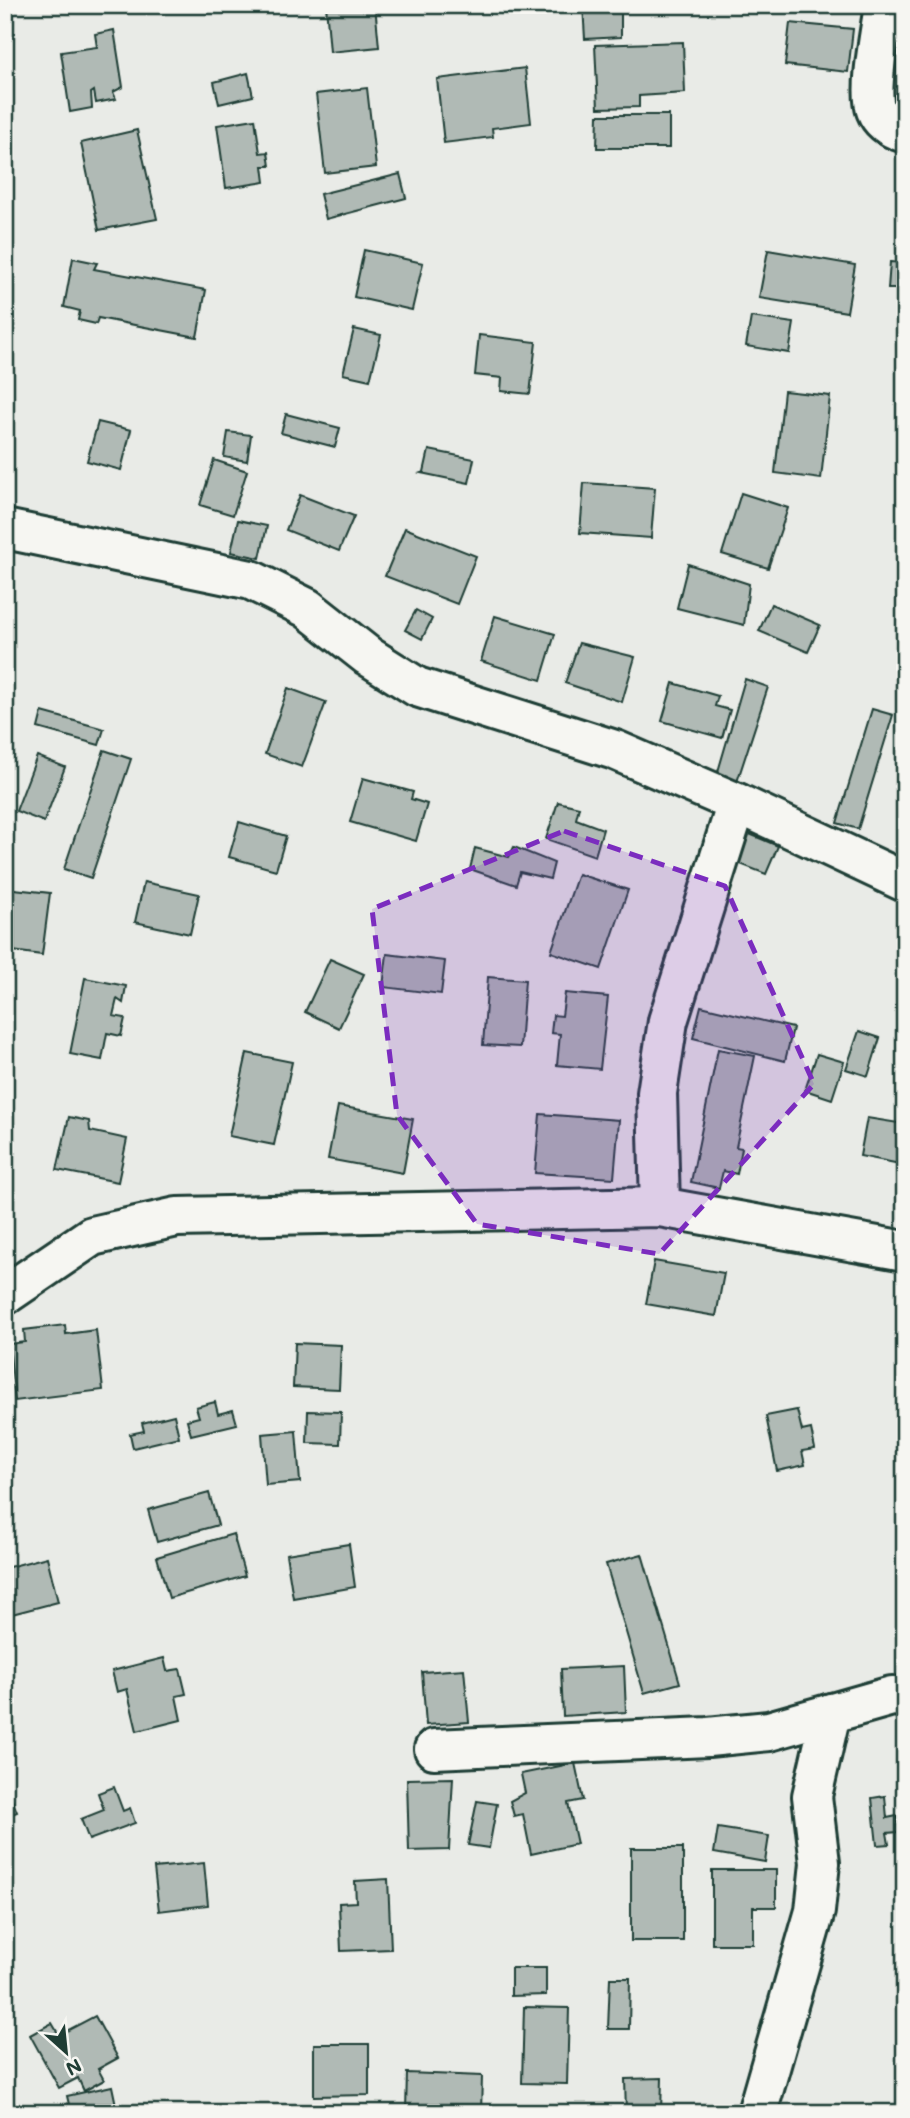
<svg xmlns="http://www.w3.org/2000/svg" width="910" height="2118" viewBox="0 0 910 2118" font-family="Mali,sans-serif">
<rect width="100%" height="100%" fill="#e9ebe7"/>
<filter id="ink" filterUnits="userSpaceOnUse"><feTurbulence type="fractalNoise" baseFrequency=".0143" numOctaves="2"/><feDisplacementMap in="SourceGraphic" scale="14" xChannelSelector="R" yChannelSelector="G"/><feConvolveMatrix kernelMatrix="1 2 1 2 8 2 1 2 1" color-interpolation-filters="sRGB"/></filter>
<g filter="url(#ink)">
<g fill="#b0bab5" stroke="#1f3d34" stroke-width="2">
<path d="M326 5H375L379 47 330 52Z"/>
<path d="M583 5H621V37L585 39Z"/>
<path d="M790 23 853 29 848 72 785 65Z"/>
<path d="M114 30 123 87 113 92 116 99 96 103 94 91 91 93 92 108 70 112 61 52 97 47 95 34Z"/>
<path d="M683 42 685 93 639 96V107L598 108 595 45Z"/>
<path d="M901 50H905L904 115Z"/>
<path d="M525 68 531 123 492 128 493 137 444 143 437 79Z"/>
<path d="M248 73 253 96 219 104 214 82Z"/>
<path d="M367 88 376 167 325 173 316 94Z"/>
<path d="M598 115H669V148H597Z"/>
<path d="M255 119 260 153 268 152 270 166H263L265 182 226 188 217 125Z"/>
<path d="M137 130 157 219 99 230 81 143Z"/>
<path d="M400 174 406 198 326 219 320 194Z"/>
<path d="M5 190H11L6 232H5Z"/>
<path d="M905 213V252H900Z"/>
<path d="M364 250 423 263 412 310 354 297Z"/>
<path d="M768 250 855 265 847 312 759 298Z"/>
<path d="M73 258 97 263 94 269 206 290 197 337 98 318 96 324 78 320 80 311 64 307Z"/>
<path d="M890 262 905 263V289H888Z"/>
<path d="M751 317 794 323 789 353 746 346Z"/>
<path d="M354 329 381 335 370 380 343 374Z"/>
<path d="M479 335 536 342 530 394 501 391 502 378 475 375Z"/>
<path d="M784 391 830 396 821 479 775 473Z"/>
<path d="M286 414 340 428 335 447 281 433Z"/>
<path d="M98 422 131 430 121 470 87 461Z"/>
<path d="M228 432 251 435 247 461 224 457Z"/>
<path d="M429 450 474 459 469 483 421 473 424 472Z"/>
<path d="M214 460 247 471 233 515 200 505Z"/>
<path d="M584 483 655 488 651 538 580 533Z"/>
<path d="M741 493 788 508 768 568 722 554Z"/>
<path d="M300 495 354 516 339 551 286 530Z"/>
<path d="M238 520 267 526 260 558 231 552Z"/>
<path d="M405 528 476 556 457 604 385 576Z"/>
<path d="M688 564 749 584 744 625 677 608Z"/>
<path d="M5 583 13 585 5 615Z"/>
<path d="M771 604 820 625 808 652 759 631Z"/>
<path d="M416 610 432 619 422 639 405 630Z"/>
<path d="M495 616 555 634 541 680 481 661Z"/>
<path d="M579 643 635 657 622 702 565 683Z"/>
<path d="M745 679 768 687 737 782 717 775Z"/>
<path d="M673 683 718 696 715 706 730 710 722 738 662 721Z"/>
<path d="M288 688 326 702 302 767 265 754Z"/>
<path d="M872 709 893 715 858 829 837 823Z"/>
<path d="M42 712 104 729 99 745 38 728Z"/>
<path d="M104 750 131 759 91 878 64 869Z"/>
<path d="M37 756 65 767 44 822 16 811Z"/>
<path d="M363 778 413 792 411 799 427 804 416 841 350 822Z"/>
<path d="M558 802 579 807 576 819 603 829 595 856 546 839Z"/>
<path d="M239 822 286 836 276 870 229 857Z"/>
<path d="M747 833 778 846 766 874 735 862Z"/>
<path d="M514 847 554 863 550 879 520 872 516 885 470 869 475 848 509 857Z"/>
<path d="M578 874 628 890 601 969 551 952Z"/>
<path d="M144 882 199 894 190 934 135 922Z"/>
<path d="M5 888 50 893 42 955 5 950Z"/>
<path d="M387 954 445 961 441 994 383 987Z"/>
<path d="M330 959 364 974 339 1028 305 1012Z"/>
<path d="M488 977 525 980 520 1047 483 1045Z"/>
<path d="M85 978 126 986 123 1003 117 999 113 1016 125 1018 121 1036 107 1033 102 1060 70 1054Z"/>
<path d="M565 993 608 997 600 1069 557 1065 560 1034 551 1033 553 1015 562 1016Z"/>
<path d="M701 1006 793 1028 785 1061 693 1038Z"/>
<path d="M859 1031 880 1038 868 1076 846 1069Z"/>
<path d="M718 1049 755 1056 736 1147 742 1148 737 1174 723 1171 719 1188 691 1182Z"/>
<path d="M247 1053 292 1062 274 1145 229 1136Z"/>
<path d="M817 1054 844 1062 832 1099 805 1090Z"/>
<path d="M338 1106 413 1119 403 1173 328 1159Z"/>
<path d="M540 1114 619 1120 614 1178 535 1173Z"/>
<path d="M69 1117 89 1121 90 1131 127 1139 118 1182 57 1170Z"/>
<path d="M867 1118 905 1124V1165L860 1156Z"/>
<path d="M654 1261 724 1273 716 1316 646 1304Z"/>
<path d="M65 1325 66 1334 96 1330 103 1390 15 1401 9 1344 25 1342 24 1330Z"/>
<path d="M295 1343 341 1345 339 1389 293 1387Z"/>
<path d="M215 1402 218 1414 233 1410 237 1424 191 1435 187 1420 199 1417 196 1407Z"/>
<path d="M797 1410 802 1431 811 1429 815 1449 802 1451 805 1465 777 1471 766 1416Z"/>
<path d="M308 1411 341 1412 340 1444 307 1443Z"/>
<path d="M174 1415 179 1437 133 1448 130 1434 144 1431 142 1423Z"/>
<path d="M296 1431 300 1482 266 1485 262 1434Z"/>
<path d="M209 1493 218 1525 157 1542 148 1510Z"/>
<path d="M233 1534 245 1576 169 1598 157 1557Z"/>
<path d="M349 1544 355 1587 293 1598 286 1554Z"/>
<path d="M642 1554 680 1683 644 1693 606 1564Z"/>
<path d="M47 1557 58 1602 8 1615 5 1605V1568Z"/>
<path d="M164 1658 167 1671 180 1669 186 1694 176 1696 181 1720 137 1731 127 1689 117 1692 112 1671Z"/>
<path d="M624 1666 626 1712 563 1716 561 1669Z"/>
<path d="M464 1669 469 1722 426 1725 422 1672Z"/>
<path d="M575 1763 583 1800 568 1803 577 1844 531 1854 523 1814 514 1816 510 1801 525 1793 521 1774Z"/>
<path d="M453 1778 449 1850 409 1851 407 1779Z"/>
<path d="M5 1782 17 1812 5 1817Z"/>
<path d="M114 1787 123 1811 130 1808 135 1823 89 1840 81 1819 104 1810 98 1793Z"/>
<path d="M885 1796 887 1818 897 1816 898 1832 887 1833 889 1844 877 1845 872 1798Z"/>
<path d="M477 1801 497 1804 489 1848 468 1845Z"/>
<path d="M718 1828 769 1836 765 1862 714 1853Z"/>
<rect x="631" y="1848" width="52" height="93"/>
<path d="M204 1863 208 1905 159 1911 154 1868Z"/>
<path d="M712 1870H776V1907H753V1944H712Z"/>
<path d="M388 1879 391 1949 341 1951 339 1903 356 1902 355 1881Z"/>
<path d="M511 1968H546V1995L511 1996Z"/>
<path d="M610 1978H630L629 2029H608Z"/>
<path d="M524 2007 569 2008 567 2084 522 2083Z"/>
<path d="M95 2016 118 2058 98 2069 104 2080 84 2091 78 2078 59 2088 30 2035 52 2023 59 2035Z"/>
<path d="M314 2044H369V2095L314 2096Z"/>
<path d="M407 2073 482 2076 481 2113H413L406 2110Z"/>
<path d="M662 2078 661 2113H626L625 2079Z"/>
<path d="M112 2086 116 2105 71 2113 67 2096Z"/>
<path d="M845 2106 871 2113H843Z"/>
</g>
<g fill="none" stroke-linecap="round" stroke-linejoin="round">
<g stroke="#1f3d34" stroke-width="44">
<g id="minor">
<path d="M884 5C881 29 868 90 876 110 881 123 892 129 905 133"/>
<path d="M5 529 251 580 307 608 368 656 417 687 615 750 737 803 905 882"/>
<path d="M660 1207 657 1093 668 1021 737 803"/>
<path d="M5 1295 92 1236 177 1217 660 1207 905 1251"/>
<path d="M434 1749 708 1737 769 1731 892 1696 905 1697"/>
<path d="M757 2113 815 1911 820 1863 812 1796 831 1713"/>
</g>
</g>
<use href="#minor" stroke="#f6f6f2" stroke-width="38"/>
</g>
</g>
<path fill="#7b2cbf" fill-opacity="0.2" stroke="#7b2cbf" stroke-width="5" stroke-dasharray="14 9" stroke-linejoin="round" d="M564 831 725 886 814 1084 659 1254 477 1224 397 1115 372 909Z"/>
<rect width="910" height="2118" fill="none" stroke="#f6f6f2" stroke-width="28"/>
<rect x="14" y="14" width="882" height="2090" fill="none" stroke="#1f3d34" stroke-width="2.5" filter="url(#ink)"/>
<g transform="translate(66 2052) rotate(153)" stroke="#f6f6f2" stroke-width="5" paint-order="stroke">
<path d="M0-5L12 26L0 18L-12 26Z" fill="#1f3d34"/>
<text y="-10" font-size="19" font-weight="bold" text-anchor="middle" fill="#1f3d34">N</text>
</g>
</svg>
